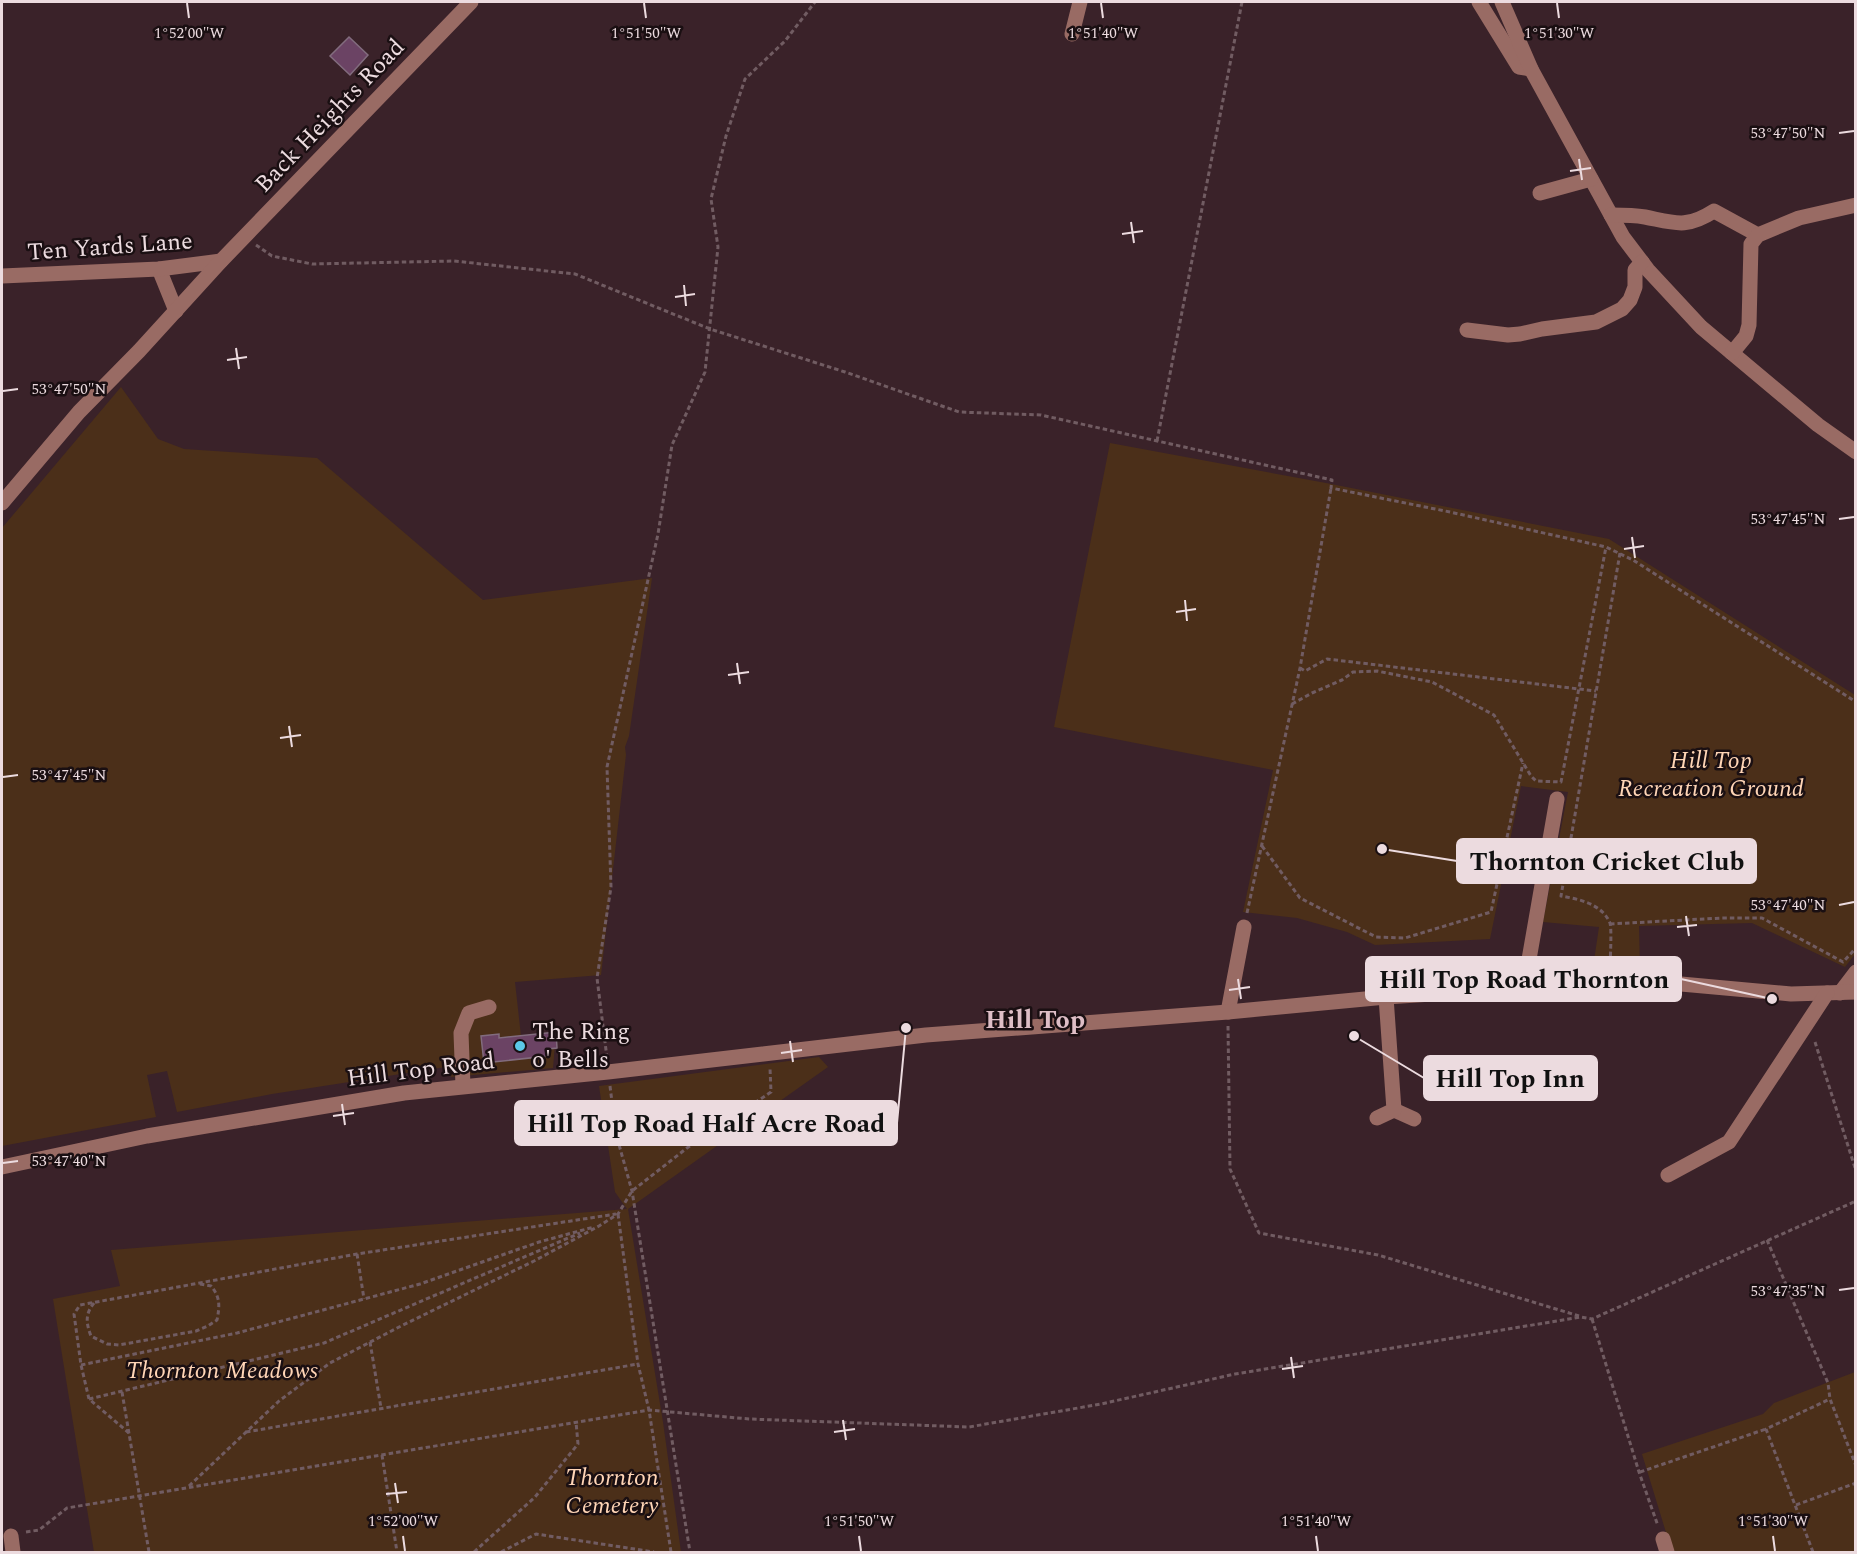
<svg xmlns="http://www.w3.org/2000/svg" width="1857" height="1554" viewBox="0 0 1857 1554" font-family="Spectral,serif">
<rect width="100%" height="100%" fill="#3a2229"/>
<g fill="#4b2f19">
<path d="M121 387 158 439 184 449 317 458 483 600 652 578 629 736 625 747 626 755 601 975 515 982 521 1036 556 1032 553 1068 451 1077 452 1066 272 1094 177 1112 167 1071 147 1075 156 1117 2 1146V528Z"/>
<path d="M1110 443 1326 483 1609 539 1855 695V954L1845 967 1752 923 1639 926 1640 970 1592 974 1599 927 1543 922 1568 792 1521 786 1490 939 1375 945 1347 932 1297 918 1243 912 1273 770 1054 727Z"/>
<path d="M819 1057 828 1067 628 1209 663 1422 681 1552H94L53 1299 120 1286 111 1250 627 1209 615 1192 599 1086Z"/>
<path d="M1855 1372V1552H1672L1642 1454 1763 1414 1774 1403Z"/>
</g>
<g fill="#6b4364" stroke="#826c7e" stroke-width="1.5">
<path d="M349 37 368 55 350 75 330 56Z"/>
<path d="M556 1032 557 1048 548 1049V1056L484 1063 481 1036 499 1034V1038Z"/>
</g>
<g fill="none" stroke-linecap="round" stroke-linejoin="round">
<g stroke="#715c62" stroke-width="3" stroke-dasharray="4.5 3" stroke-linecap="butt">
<path d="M256 245 272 256 312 264 454 261 575 274 710 329 845 372 959 412 1041 415 1332 480 1331 488 1450 512 1606 547 1633 560 1856 702"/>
<path d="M1157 441 1242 2"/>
<path d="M1300 668 1305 671 1327 659 1596 691"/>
<path d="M1292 704 1312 693 1342 680 1353 672 1377 671 1432 682 1494 715 1531 776 1536 781 1561 782 1606 547"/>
<path d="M1262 846 1300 898 1376 937 1405 938 1491 912 1523 763"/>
<path d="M1247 913 1300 668 1331 488"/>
<path d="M1610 924 1722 918H1762L1843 962 1856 948"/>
<path d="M1610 971C1610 961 1612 930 1610 923 1602 904 1579 899 1561 896L1620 553"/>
<path d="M1228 1026 1230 1169 1259 1233 1378 1255 1579 1316"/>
<path d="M1815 1042 1856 1171"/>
<path d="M607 1058 597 978 611 887 607 767 658 534 672 445 705 372 718 247 711 199 726 136 745 79 785 41 815 2"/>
<path d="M610 1086 616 1134 632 1191 690 1552"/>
<path d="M618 1214 638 1364 649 1410 671 1552"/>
<path d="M1767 1240 1828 1383 1830 1399 1856 1466"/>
<path d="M357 1254 364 1299"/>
<path d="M94 1303C85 1314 86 1323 91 1336L107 1344 119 1345 196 1331 208 1326 217 1320C220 1305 220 1297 211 1286L200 1284"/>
<path d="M1592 1319 1639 1472 1658 1526"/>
<path d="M370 1342 381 1408"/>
<path d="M81 1365 237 1333 364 1299 420 1284 539 1242 594 1227"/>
<path d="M122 1392 149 1552"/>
<path d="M89 1399 324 1343 580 1233"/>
<path d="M246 1432 638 1364"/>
<path d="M129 1433 89 1399 81 1365 74 1314 80 1305 357 1254 616 1214"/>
<path d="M382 1455 397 1552"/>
<path d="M1640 1472 1766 1429"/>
<path d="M189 1486 279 1401 330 1363 401 1326 534 1261 599 1226 618 1214 632 1191 687 1148 771 1092 770 1068"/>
<path d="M1796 1505 1856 1483"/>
<path d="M26 1532 39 1530 67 1508 649 1410 749 1419 969 1427 1101 1404 1235 1374 1581 1317 1592 1319 1856 1201"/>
<path d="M474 1552 535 1497 578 1444 576 1422"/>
<path d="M501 1552 536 1534 654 1552"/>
<path d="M1813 1552 1766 1429 1830 1399"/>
</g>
<g stroke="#996b64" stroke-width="15">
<path d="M1479 2 1519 67 1531 69"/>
<path d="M1502 2 1531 69 1623 237 1648 270 1701 327 1818 425 1856 452"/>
<path d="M1072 34 1080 2"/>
<path d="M1540 193 1591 179"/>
<path d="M1611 215C1622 215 1634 215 1645 217 1675 223 1686 229 1714 211L1758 235"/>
<path d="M159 269 176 311"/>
<path d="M2 276 159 269 221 261"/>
<path d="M1467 330 1508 335 1520 334 1542 329 1596 322 1622 309 1630 300 1635 287V270L1642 262"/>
<path d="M1732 353 1746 336 1749 325 1751 244 1758 235 1799 218 1856 205"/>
<path d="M2 503 79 412 139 351 221 261 471 2"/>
<path d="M1524 988 1557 799"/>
<path d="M1840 993 1856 972"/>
<path d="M1228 1012 1244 927"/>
<path d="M463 1086 461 1033 469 1013 489 1007"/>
<path d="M1394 1110 1414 1119"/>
<path d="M1377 1118 1394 1110 1386 997"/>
<path d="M2 1167 147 1136 404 1093 608 1072 926 1035 1228 1012 1386 997 1524 988 1670 983 1791 994 1856 992"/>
<path d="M1668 1175 1729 1142 1827 993"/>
<path d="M11 1536 13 1552"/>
<path d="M1663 1539 1667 1552"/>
</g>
</g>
<path fill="none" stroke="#ecdbdf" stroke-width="2" d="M187 3 189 18M644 3 646 18M1101 3 1103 18M1557 3 1559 18M1839 133 1854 131M1579 159 1582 180M1570 171 1591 168M1131 222 1134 243M1122 234 1143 231M684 285 686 306M675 297 695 294M236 348 239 369M227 360 247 357M3 391 18 389M1839 519 1854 517M1632 537 1635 558M1624 549 1644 546M1185 600 1187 621M1176 612 1196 609M737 663 740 684M728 675 749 672M289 726 292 747M280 738 301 735M3 777 18 775M1839 905 1854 902M1686 916 1689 936M1677 927 1697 925M1238 979 1241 999M1229 990 1250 987M790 1041 793 1062M781 1053 802 1050M342 1104 345 1125M333 1116 354 1113M3 1163 18 1161M1839 1290 1854 1288M1291 1357 1294 1378M1282 1369 1303 1366M843 1420 846 1440M834 1432 855 1429M395 1483 398 1503M386 1494 407 1492M403 1536 405 1551M859 1536 861 1551M1316 1536 1318 1551M1773 1536 1775 1551"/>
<circle fill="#5bc8e7" stroke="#1a0f12" stroke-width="2" cx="520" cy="1046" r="6"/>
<g text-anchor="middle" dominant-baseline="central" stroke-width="5" stroke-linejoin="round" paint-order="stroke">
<g font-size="24" fill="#ecdbdf" stroke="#1a0f12">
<text transform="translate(330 116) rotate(-46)">Back Heights Road</text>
<text transform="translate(110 247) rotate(-4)">Ten Yards Lane</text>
<text transform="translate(421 1070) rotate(-7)">Hill Top Road</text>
</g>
<g font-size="24" font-style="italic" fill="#ffd5b6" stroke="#1a0f12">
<text x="1711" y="761">Hill Top<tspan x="1711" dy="28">Recreation Ground</tspan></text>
<text x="222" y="1371">Thornton Meadows</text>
<text x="612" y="1478">Thornton<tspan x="612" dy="28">Cemetery</tspan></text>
</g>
<g font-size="24" fill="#ecdbdf" stroke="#1a0f12" text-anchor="start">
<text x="532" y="1032">The Ring<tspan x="532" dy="28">o' Bells</tspan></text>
</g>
<g font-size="26" font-weight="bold" fill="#debec6" stroke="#1a0f12">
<text x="1035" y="1020">Hill Top</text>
</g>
</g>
<g font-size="15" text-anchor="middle" fill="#ecdbdf" stroke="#1a0f12" stroke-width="5" stroke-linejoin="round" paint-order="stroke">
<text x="189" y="38">1°52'00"W</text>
<text x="646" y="38">1°51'50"W</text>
<text x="1103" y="38">1°51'40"W</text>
<text x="1559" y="38">1°51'30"W</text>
<text x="1788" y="138">53°47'50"N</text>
<text x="69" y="394">53°47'50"N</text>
<text x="1788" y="524">53°47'45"N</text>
<text x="69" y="780">53°47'45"N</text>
<text x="1788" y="910">53°47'40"N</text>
<text x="69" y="1166">53°47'40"N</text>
<text x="1788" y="1296">53°47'35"N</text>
<text x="403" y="1526">1°52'00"W</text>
<text x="859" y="1526">1°51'50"W</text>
<text x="1316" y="1526">1°51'40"W</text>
<text x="1773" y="1526">1°51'30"W</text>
</g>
<path fill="none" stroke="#ecdbdf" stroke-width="2" d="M1382 849L1457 861M1772 999L1681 979M1354 1036L1424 1078M906 1028L897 1123"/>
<g fill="#ecdbdf" stroke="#1a0f12" stroke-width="2">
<circle cx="1382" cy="849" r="6"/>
<circle cx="1772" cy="999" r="6"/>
<circle cx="1354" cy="1036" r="6"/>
<circle cx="906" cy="1028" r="6"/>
</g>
<g fill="#ecdbdf" stroke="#ecdbdf" stroke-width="2">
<rect x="1457" y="839" width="299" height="44" rx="6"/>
<rect x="1366" y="957" width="315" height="44" rx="6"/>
<rect x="1424" y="1056" width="173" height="44" rx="6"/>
<rect x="515" y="1101" width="382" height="44" rx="6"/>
</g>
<g font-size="26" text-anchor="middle" font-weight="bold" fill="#111">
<text x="1607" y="870">Thornton Cricket Club</text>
<text x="1524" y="988">Hill Top Road Thornton</text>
<text x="1510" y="1087">Hill Top Inn</text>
<text x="706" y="1132">Hill Top Road Half Acre Road</text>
</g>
<rect width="1857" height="1554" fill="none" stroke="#ecdbdf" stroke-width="6"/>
</svg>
